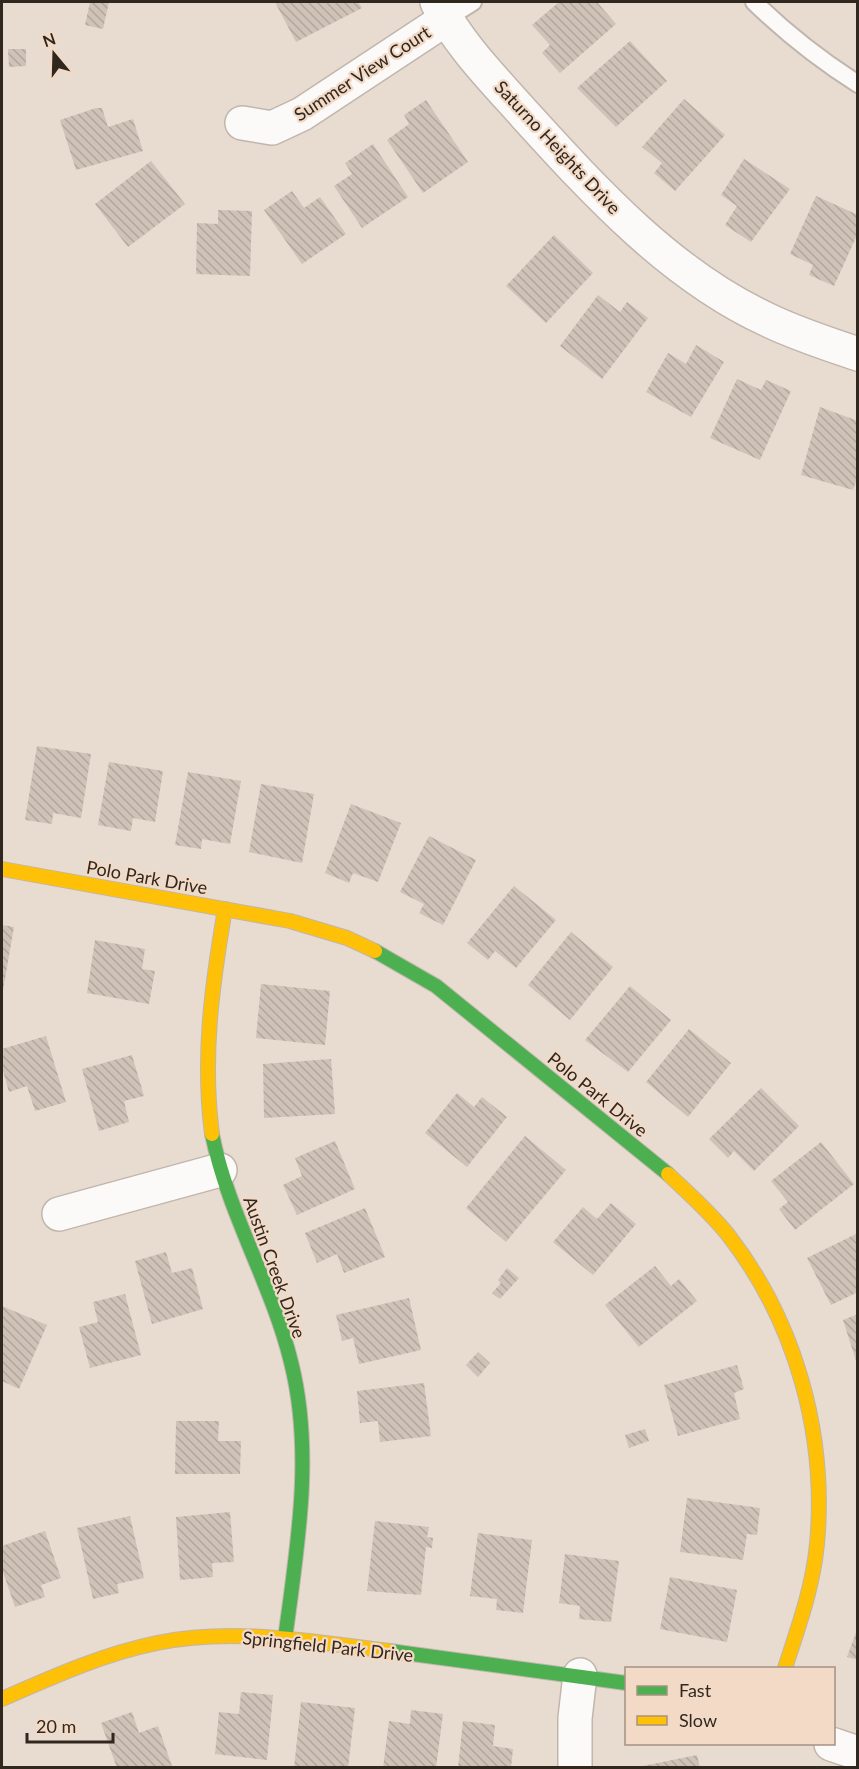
<svg xmlns="http://www.w3.org/2000/svg" width="859" height="1769" viewBox="0 0 859 1769" font-family="Lato,sans-serif">
<defs>
<pattern id="building-back-hatch" width="6" height="6" patternUnits="userSpaceOnUse" patternTransform="scale(1.5)"><rect width="6" height="6" fill="#cfc2b7"/><path d="M-1 5l2 2M0 0l6 6M5-1l2 2" fill="none" stroke="#b2a79d"/></pattern>
</defs>
<rect width="100%" height="100%" fill="#e8dbd0"/>
<g fill="url(#building-back-hatch)">
<path d="M90 2H109L103 29 85 25Z"/>
<path d="M275 2H358L362 8 296 42Z"/>
<path d="M559 2H597L616 24 560 73 542 53 550 45 532 25Z"/>
<path d="M630 41 667 81 616 127 577 88Z"/>
<path d="M8 49H26V66L9 67Z"/>
<path d="M684 99 725 135 675 191 654 173 662 163 642 147Z"/>
<path d="M426 100 468 162 423 193 387 140 409 124 404 115Z"/>
<path d="M96 108H102L108 127 133 119 143 151 76 170 60 120Z"/>
<path d="M373 144 408 197 362 228 334 186 352 174 345 163Z"/>
<path d="M744 159 790 189 751 242 725 225 737 206 721 195Z"/>
<path d="M151 161 185 204 128 247 95 204Z"/>
<path d="M292 191 304 208 320 197 346 234 302 264 264 210Z"/>
<path d="M816 196 858 215V233L834 286 809 275 813 265 790 254Z"/>
<path d="M218 210 252 211 250 276 196 274 197 223 218 224Z"/>
<path d="M554 235 593 273 546 323 506 286Z"/>
<path d="M598 295 620 312 627 302 648 318 602 379 560 346Z"/>
<path d="M696 345 724 362 691 417 646 392 668 353 686 364Z"/>
<path d="M737 379 761 390 766 380 791 391 760 460 710 438Z"/>
<path d="M820 407 858 421V476L853 490 801 475Z"/>
<path d="M37 746 91 754 81 818 53 813 52 824 25 820Z"/>
<path d="M109 762 163 771 155 822 133 818 131 831 98 825Z"/>
<path d="M188 772 241 781 230 844 202 839 201 849 175 845Z"/>
<path d="M261 784 314 794 302 863 249 852Z"/>
<path d="M351 804 401 823 378 882 353 873 349 883 325 873Z"/>
<path d="M429 836 476 860 443 925 419 913 424 904 400 892Z"/>
<path d="M514 886 556 920 516 968 495 951 488 960 467 943Z"/>
<path d="M2 925 14 927 3 990H2Z"/>
<path d="M571 932 613 967 570 1020 528 985Z"/>
<path d="M95 940 145 949 142 969 155 971 149 1004 87 993Z"/>
<path d="M261 984 330 991 325 1045 256 1038Z"/>
<path d="M630 986 671 1020 628 1072 585 1040Z"/>
<path d="M689 1029 731 1063 688 1117 646 1082Z"/>
<path d="M46 1036 66 1102 35 1111 27 1086 9 1092 2 1067V1049Z"/>
<path d="M132 1055 144 1096 124 1101 129 1122 99 1131 82 1069Z"/>
<path d="M331 1059 335 1114 264 1118 263 1064Z"/>
<path d="M761 1088 799 1126 754 1171 734 1151 728 1158 709 1139Z"/>
<path d="M457 1093 474 1107 482 1097 507 1117 467 1167 425 1133Z"/>
<path d="M525 1136 566 1170 506 1242 466 1208Z"/>
<path d="M335 1141 355 1189 297 1215 283 1185 302 1176 295 1158Z"/>
<path d="M821 1142 854 1184 795 1230 779 1209 788 1202 771 1181Z"/>
<path d="M611 1203 636 1224 593 1275 553 1242 583 1207 597 1219Z"/>
<path d="M365 1208 385 1257 344 1273 337 1254 317 1263 305 1233Z"/>
<path d="M858 1233V1292L831 1305 807 1258Z"/>
<path d="M166 1252 172 1273 192 1268 203 1309 152 1324 135 1261Z"/>
<path d="M655 1266 671 1286 679 1279 697 1301 639 1347 605 1305Z"/>
<path d="M507 1268 519 1278 500 1299 492 1293 501 1283 498 1280Z"/>
<path d="M125 1294 141 1355 90 1368 79 1327 98 1322 93 1302Z"/>
<path d="M409 1298 421 1350 359 1364 353 1338 342 1341 336 1315Z"/>
<path d="M2 1306 47 1325 19 1389 2 1381Z"/>
<path d="M858 1314V1364H857L843 1320Z"/>
<path d="M478 1352 490 1363 478 1377 466 1365Z"/>
<path d="M737 1365 744 1389 734 1393 740 1419 678 1436 664 1385Z"/>
<path d="M424 1383 431 1436 380 1442 378 1421 360 1423 357 1391Z"/>
<path d="M176 1421H219L218 1441H241L240 1474H175Z"/>
<path d="M645 1429 649 1441 629 1448 625 1435Z"/>
<path d="M687 1498 760 1508 757 1535 747 1534 743 1560 680 1552Z"/>
<path d="M230 1512 234 1562 212 1563 213 1577 180 1580 176 1517Z"/>
<path d="M130 1516 144 1578 117 1584 119 1593 93 1599 77 1528Z"/>
<path d="M375 1521 429 1527 427 1537 433 1538 432 1548 426 1547 421 1595 367 1591Z"/>
<path d="M45 1531 61 1578 41 1585 45 1597 15 1607 2 1569V1546Z"/>
<path d="M478 1533 532 1540 523 1613 496 1610 497 1599 470 1596Z"/>
<path d="M565 1554 619 1561 611 1622 579 1619 580 1606 559 1603Z"/>
<path d="M670 1577 737 1590 727 1642 660 1629Z"/>
<path d="M858 1627V1660L847 1657Z"/>
<path d="M241 1692 273 1695 267 1760 215 1754 219 1712 239 1714Z"/>
<path d="M301 1702 355 1708 348 1768H294Z"/>
<path d="M411 1710 443 1714 436 1768H383L389 1721 410 1724Z"/>
<path d="M132 1712 139 1733 158 1726 172 1766 117 1768 101 1723Z"/>
<path d="M463 1721 495 1725 493 1746 513 1749 511 1768H458Z"/>
<path d="M697 1755 700 1768H643V1766Z"/>
</g>
<g fill="none" stroke-linecap="round" stroke-linejoin="round">
<g stroke="#c0b6ad" stroke-width="20">
<g id="lane">
<path d="M754 2C786 33 820 60 858 84"/>
<path d="M446 19 473 2"/>
</g>
</g>
<g stroke="#c0b6ad" stroke-width="36">
<g id="street">
<path d="M437 2C458 44 495 81 526 116 596 193 672 276 768 320 797 334 828 344 858 354"/>
<path d="M242 123 272 128 302 114 446 19"/>
<path d="M59 1214 220 1170"/>
<path d="M831 1744 858 1753"/>
<path d="M575 1768V1718L580 1675"/>
</g>
</g>
<g stroke="#c0b6ad" stroke-width="16">
<g id="fast">
<path d="M375 951 436 986 668 1174"/>
<path d="M212 1134C228 1214 272 1284 291 1362 314 1453 297 1548 285 1639"/>
<path d="M390 1651 626 1683"/>
</g>
</g>
<g stroke="#c0b6ad" stroke-width="16">
<g id="slow">
<path d="M2 869 290 921 347 938 375 951"/>
<path d="M212 1134C202 1057 212 985 225 909"/>
<path d="M668 1174C689 1194 711 1213 729 1236 796 1323 827 1435 817 1544 813 1587 798 1628 785 1668"/>
<path d="M2 1699C52 1677 103 1654 157 1643 234 1627 313 1642 390 1651"/>
</g>
</g>
<use href="#lane" stroke="#fcfaf8" stroke-width="16"/>
<use href="#street" stroke="#fcfaf8" stroke-width="33"/>
<use href="#fast" stroke="#4caf50" stroke-width="14"/>
<use href="#slow" stroke="#ffc107" stroke-width="14"/>
</g>
<g text-anchor="middle" dominant-baseline="central" stroke-width="4.5" stroke-linejoin="round" paint-order="stroke">
<g font-size="18" fill="#30271f" stroke="#f2dac6">
<text transform="translate(362 73) rotate(-33)">Summer View Court</text>
<text transform="translate(558 147) rotate(47)">Saturno Heights Drive</text>
<text transform="translate(147 877) rotate(10)">Polo Park Drive</text>
<text transform="translate(598 1094) rotate(39)">Polo Park Drive</text>
<text transform="translate(275 1267) rotate(70)">Austin Creek Drive</text>
<text transform="translate(328 1646) rotate(6)">Springfield Park Drive</text>
</g>
</g>
<rect width="859" height="1769" fill="none" stroke="#30271f" stroke-width="6"/>
<rect x="625" y="1667" width="210" height="78" fill="#f2dac6" stroke="#a49283" stroke-width="1.5"/>
<rect x="637" y="1686" width="30" height="9" fill="#4caf50" stroke="#a49283" stroke-width="1.5"/>
<text x="679" y="1697" font-size="18" fill="#30271f">Fast</text>
<rect x="637" y="1716" width="30" height="9" fill="#ffc107" stroke="#a49283" stroke-width="1.5"/>
<text x="679" y="1727" font-size="18" fill="#30271f">Slow</text>
<g transform="translate(54 54) rotate(341)" stroke="#f2dac6" stroke-width="4.5" paint-order="stroke">
<path d="M0-4.5L10 22L0 15L-10 22Z" fill="#30271f"/>
<text y="-9" font-size="16" font-weight="bold" text-anchor="middle" fill="#30271f">N</text>
</g>
<path d="M27 1733v9h86v-9" fill="none" stroke="#30271f" stroke-width="3"/>
<text x="36" y="1733" font-size="18" fill="#30271f" stroke="#f2dac6" stroke-width="4.5" paint-order="stroke">20 m</text>
</svg>
